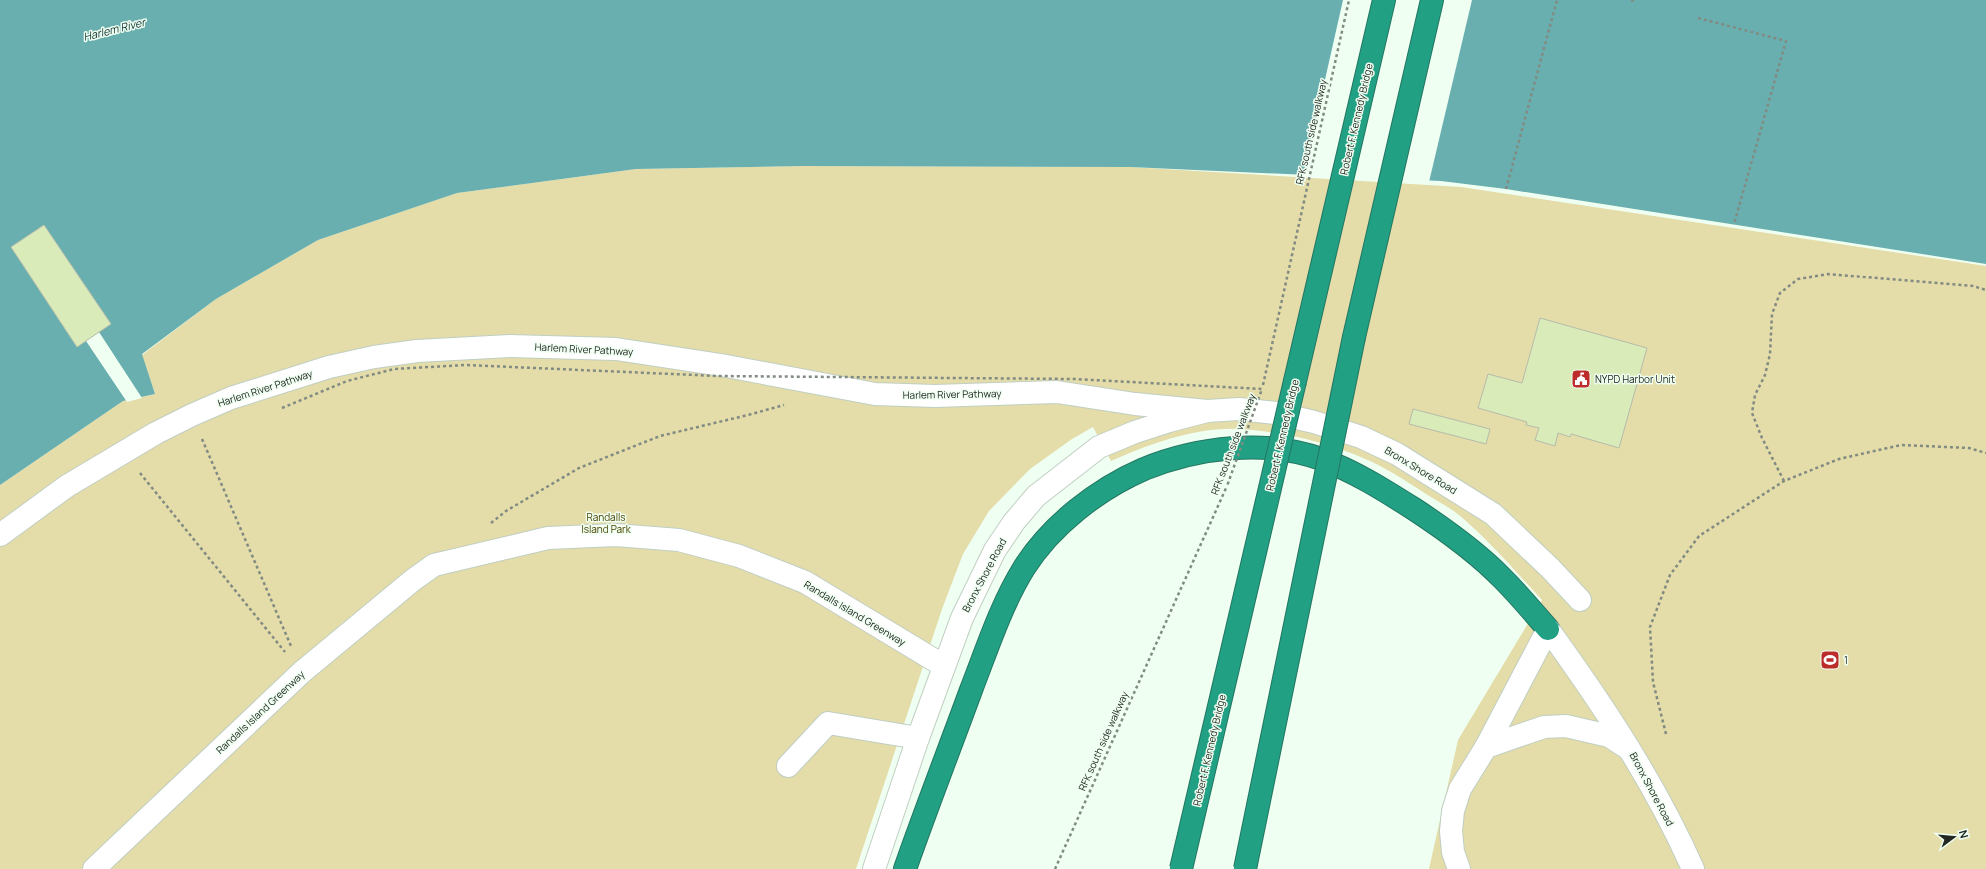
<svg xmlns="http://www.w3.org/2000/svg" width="1986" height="869" viewBox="0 0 1986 869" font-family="Manrope,sans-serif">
<rect width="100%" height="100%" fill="#effff1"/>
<path fill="#e4dca9" d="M805 166 1130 167 1461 187 1986 266V869H1429L1458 740 1542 600C1515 571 1489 540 1459 515 1449 507 1437 501 1426 494 1406 481 1385 467 1363 458 1326 442 1279 431 1239 429 1195 427 1150 444 1111 461L1093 427 1072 439 1030 469 989 511 963 554 942 609 856 869H0V485L123 401 155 394 142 355 216 299 318 240 457 193 636 169Z"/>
<path fill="#6aafb0" d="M0 0H1986V264L1506 189 1441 181 1130 167 805 166 636 169 457 193 318 240 216 299 142 354 155 394 123 401 0 485Z"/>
<g fill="#effff1">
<path d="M1343 0H1472L1429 182 1303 177Z"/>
<path d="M44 225 111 324 99 332 142 398 127 402 86 341 77 347 11 247Z"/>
</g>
<g fill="#d8ebb8" stroke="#b6bcab">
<path d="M44 225 111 324 77 347 11 247Z"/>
<path d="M1540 318 1647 348 1619 448 1571 434 1570 437 1558 433 1555 446 1535 440 1539 428 1526 425 1527 422 1478 408 1488 374 1522 383Z"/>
<path d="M1413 409 1490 429 1486 444 1409 424Z"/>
</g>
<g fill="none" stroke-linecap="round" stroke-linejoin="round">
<g stroke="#c0cfc2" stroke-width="24">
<g id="minor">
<path d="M0 535 67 486 156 433 192 415 231 398 329 367 374 357 417 351 510 346 616 349 721 365 875 394 935 396 1057 392 1135 404 1207 411"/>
<path d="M1486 747 1548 629C1603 705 1655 783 1693 869"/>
<path d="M788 766 828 723 918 738"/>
<path d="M94 869 302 672 413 580 434 565 548 538 616 535 679 540 739 556 805 582 944 666"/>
<path d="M874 869 918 738 962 618 995 550 1014 522 1036 496 1099 447 1135 432 1169 421 1207 411 1239 409 1276 413 1314 422 1361 437 1397 454 1493 514 1550 568 1580 600"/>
<path d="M1459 869 1453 852 1451 831 1453 811 1460 789 1486 747 1544 727 1566 726 1609 736 1629 749"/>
</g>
</g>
<g stroke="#227662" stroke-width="24">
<g id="highway">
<path d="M1354 337 1432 0"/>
<path d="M1295 381 1384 0"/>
<path d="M905 869C926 809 949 750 971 690 987 649 1001 605 1024 568 1051 525 1098 489 1144 469 1198 447 1266 439 1321 459 1354 471 1384 490 1414 509 1446 530 1477 552 1503 579 1519 595 1533 612 1548 629"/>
</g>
</g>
<g stroke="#818b82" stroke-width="2.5" stroke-dasharray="3 3" stroke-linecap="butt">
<path d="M1631 0 1636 1"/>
<path d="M1698 18 1786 41 1734 224"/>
<path d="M1506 189 1557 0"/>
<path d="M1263 385 1349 0"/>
<path d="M202 439 291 646"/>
<path d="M140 473 285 652"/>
<path d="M1784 481 1762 438 1752 413 1755 395 1765 375 1770 354 1772 314 1780 293 1798 279 1828 274 1973 286 1986 290"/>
<path d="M491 523 506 511 579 468 660 436 748 415 784 405"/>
<path d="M1666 734 1653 682 1650 627 1670 575 1699 536 1784 481 1839 459 1901 445 1969 448 1986 453"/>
<path d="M1055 869 1227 486"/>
</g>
<use href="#minor" stroke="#fff" stroke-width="22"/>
<use href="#highway" stroke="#22a084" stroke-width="22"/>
<g stroke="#227662" stroke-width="24" stroke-linecap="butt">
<g id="highway-bridge">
<path d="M1181 869 1295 381"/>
<path d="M1245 869 1354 337"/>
</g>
</g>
<path stroke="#818b82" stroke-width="2.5" stroke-dasharray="3 3" stroke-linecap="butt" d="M282 408 347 381 394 369 466 365 718 376 1074 379 1262 389 1227 486"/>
<use href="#highway-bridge" stroke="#22a084" stroke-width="22"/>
</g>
<defs>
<g id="civic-square" transform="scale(1)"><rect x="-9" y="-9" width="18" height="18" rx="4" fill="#bb2c2a" stroke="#effff1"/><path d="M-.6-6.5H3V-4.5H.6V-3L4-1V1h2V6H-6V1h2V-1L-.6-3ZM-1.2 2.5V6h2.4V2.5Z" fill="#fff"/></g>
<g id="stadium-square" transform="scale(1)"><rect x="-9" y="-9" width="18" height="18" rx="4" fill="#bb2c2a" stroke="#effff1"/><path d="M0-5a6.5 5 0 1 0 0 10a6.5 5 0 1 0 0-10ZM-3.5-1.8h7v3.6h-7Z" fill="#fff"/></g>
</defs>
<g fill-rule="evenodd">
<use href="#civic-square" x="1581" y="379"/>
<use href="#stadium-square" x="1830" y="660"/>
</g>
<g text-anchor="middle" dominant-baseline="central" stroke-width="3" stroke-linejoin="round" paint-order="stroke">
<g font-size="10" fill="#222722" stroke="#effff1">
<text transform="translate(1356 119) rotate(-77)">Robert F. Kennedy Bridge</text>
<text transform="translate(1311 132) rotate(-77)">RFK south side walkway</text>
<text transform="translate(584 349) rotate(3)">Harlem River Pathway</text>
<text transform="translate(265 388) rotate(-18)">Harlem River Pathway</text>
<text transform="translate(952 394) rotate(-1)">Harlem River Pathway</text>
<text transform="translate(1282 435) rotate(-77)">Robert F. Kennedy Bridge</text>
<text transform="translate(1233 444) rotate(-69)">RFK south side walkway</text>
<text transform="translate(1421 470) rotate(31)">Bronx Shore Road</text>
<text transform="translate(984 575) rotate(-62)">Bronx Shore Road</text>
<text transform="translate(855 613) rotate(31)">Randalls Island Greenway</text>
<text transform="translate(260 712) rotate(-43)">Randalls Island Greenway</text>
<text transform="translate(1103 741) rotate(-66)">RFK south side walkway</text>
<text transform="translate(1209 750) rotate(-77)">Robert F. Kennedy Bridge</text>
<text transform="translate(1652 789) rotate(62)">Bronx Shore Road</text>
</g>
<g font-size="10" fill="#222722" stroke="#effff1" text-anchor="start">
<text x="1595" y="379">NYPD Harbor Unit</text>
<text x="1844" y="660">1</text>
</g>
<g font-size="10" fill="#4c4200" stroke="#effff1">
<text x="606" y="517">Randalls<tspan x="606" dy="12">Island Park</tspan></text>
</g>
<g font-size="11" font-style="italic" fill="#0f3233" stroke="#effff1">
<text transform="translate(114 29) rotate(-14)">Harlem River</text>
</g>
</g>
<g transform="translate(1954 837) rotate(74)" stroke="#effff1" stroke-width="3" paint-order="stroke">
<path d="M0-3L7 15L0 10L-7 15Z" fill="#222722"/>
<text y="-6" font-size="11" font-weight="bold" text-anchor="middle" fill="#222722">N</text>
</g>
</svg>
